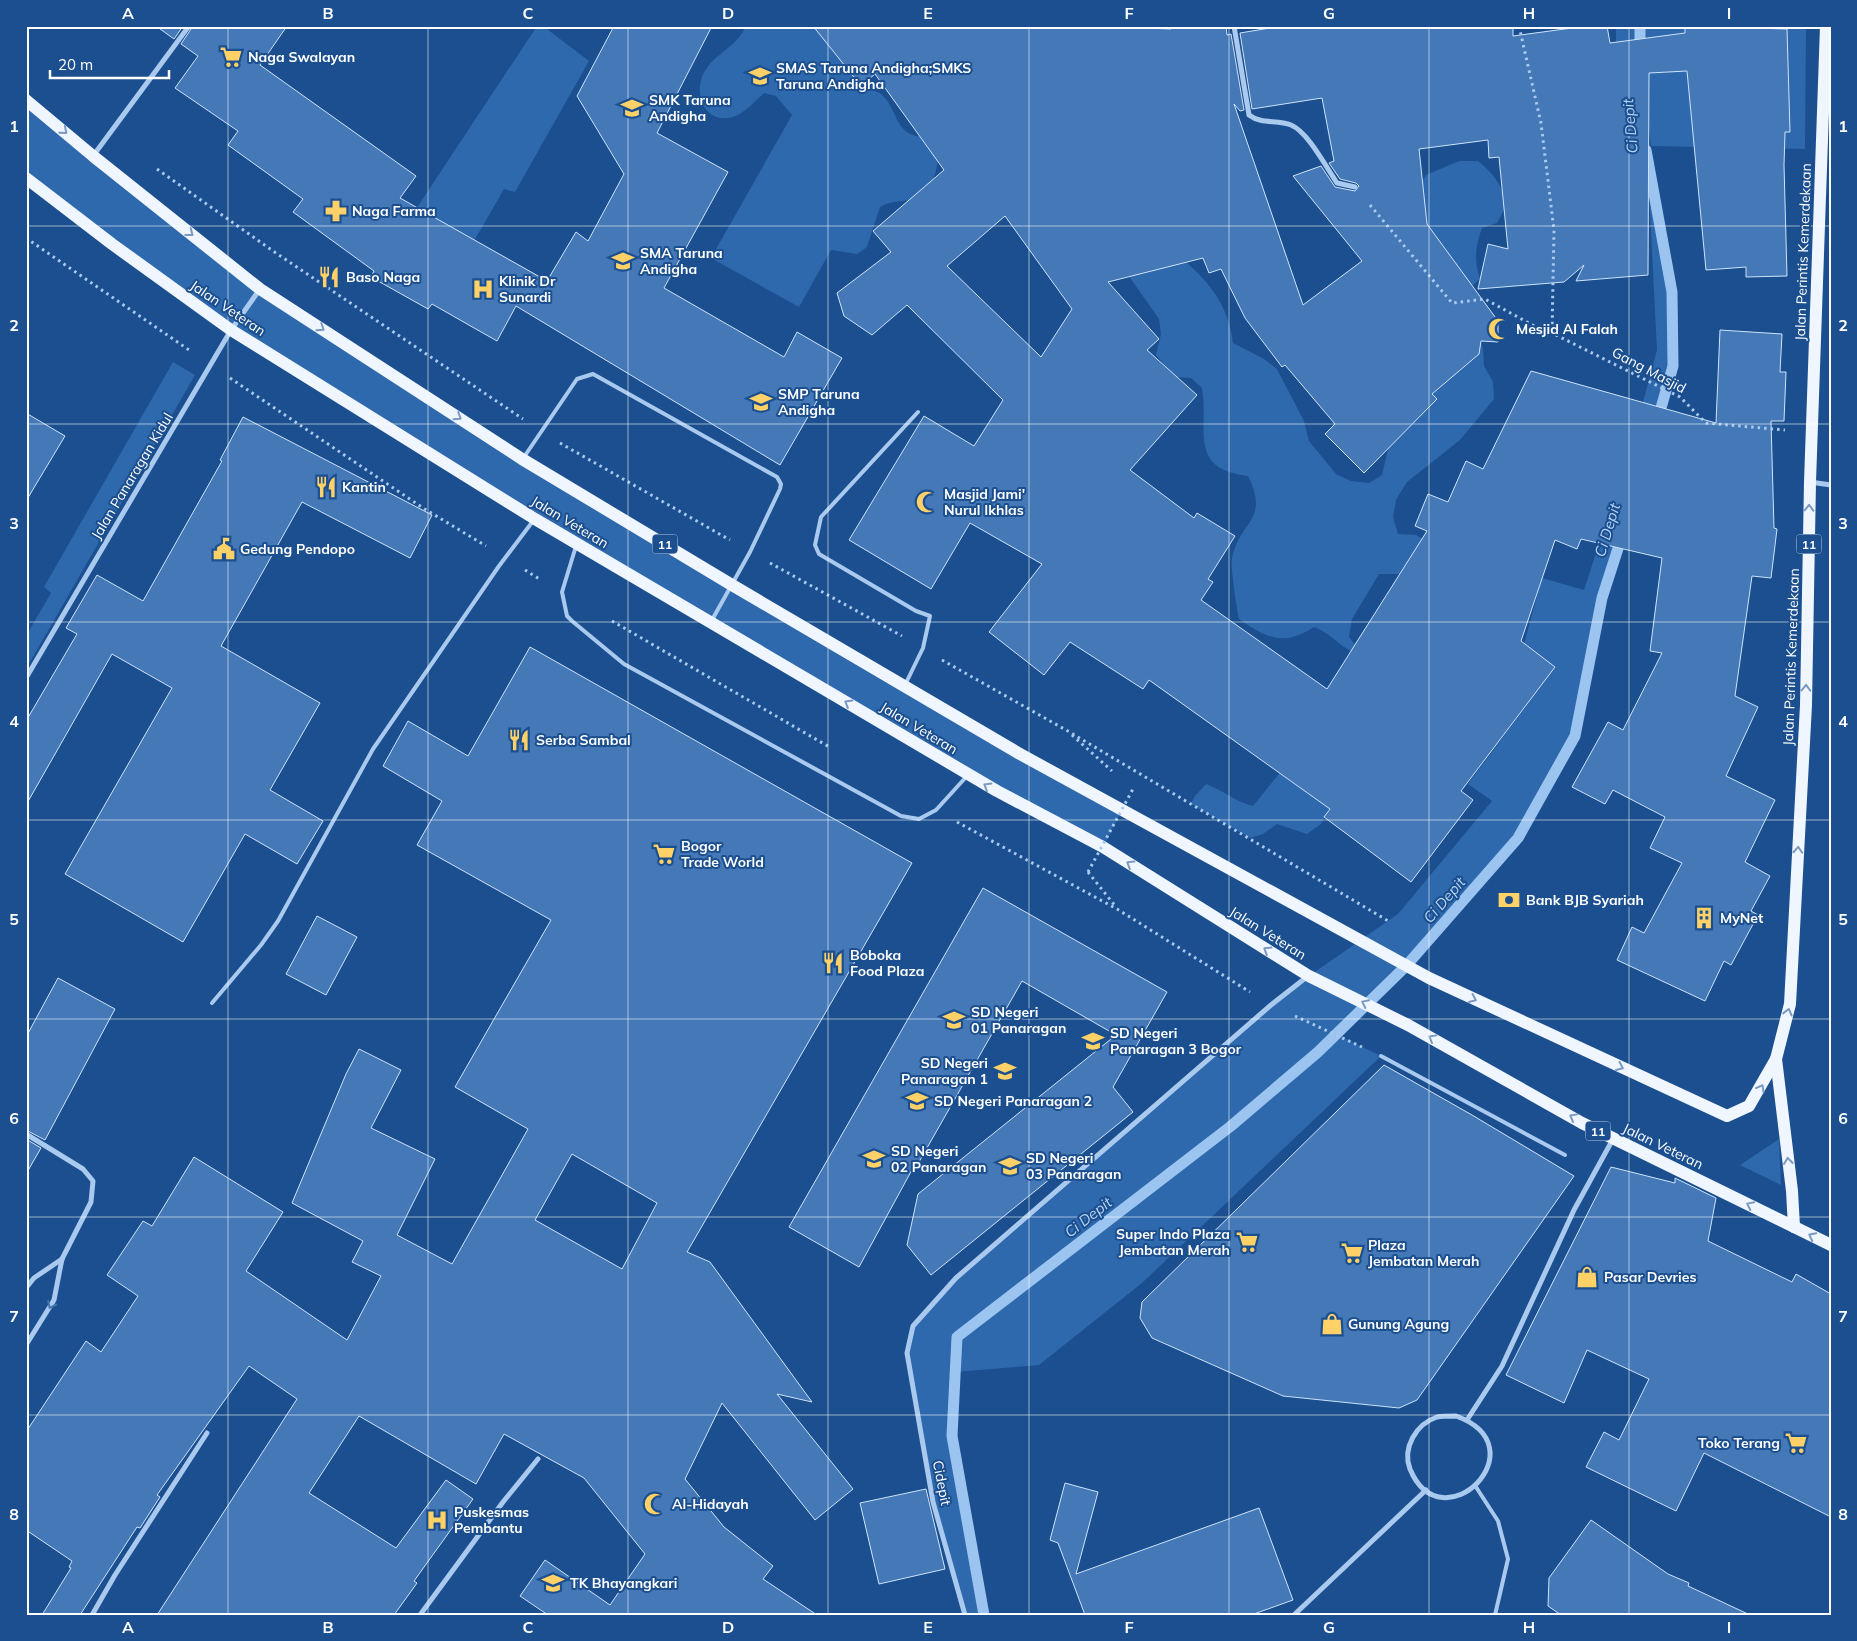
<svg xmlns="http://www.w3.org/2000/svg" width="1857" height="1641" viewBox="0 0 1857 1641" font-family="Mulish,sans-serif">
<rect width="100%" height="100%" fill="#1b4f8f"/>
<g fill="#2e69ad">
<path d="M537 26H543L589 61 515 192 504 189 463 260 391 247Z"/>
<path d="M746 26H814C824 39 837 51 847 64 852 72 854 80 862 86 868 90 877 90 882 95 899 111 894 134 922 137L938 159C936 176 931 190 914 198 904 203 894 199 880 207L867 247 857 254 831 250 799 307 711 258 792 115 776 96 764 93C755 101 745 113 733 117 708 124 694 99 702 77 711 54 736 49 746 26Z"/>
<path d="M1616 26H1806L1805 149 1651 146 1639 33 1644 137 1672 292 1673 366 1654 437 1599 613 1575 736 1518 838 1406 966 1336 1034 1381 1056 1142 1283 1039 1365 955 1372 952 1436 984 1615H965L933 1502 907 1353 913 1326 956 1278 1271 1005 1309 976 1398 914 1492 801 1468 784 1555 667 1524 644 1542 578 1584 590 1632 443 1657 350 1649 193 1635 147 1616 54Z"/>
<path d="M26 99 260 289 522 459 905 687 1124 806 1103 847 897 732 231 330 26 178Z"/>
<path d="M1459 161H1478C1491 171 1508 190 1504 209 1503 213 1499 219 1497 223L1482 228C1475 247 1474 260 1480 279L1473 285 1468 300 1483 349 1484 366 1493 382 1494 399 1460 440 1407 482 1396 500 1393 517 1398 534 1416 535 1432 545 1400 574H1379L1352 619 1349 637 1360 651 1333 801 1321 824 1307 834 1277 824 1263 834 1250 838 1191 804 1195 796 1206 784C1225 791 1234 801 1253 806L1282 770 1351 651C1336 643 1330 633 1314 627 1284 647 1266 638 1239 619 1237 609 1230 566 1232 558 1240 520 1270 521 1248 476 1187 469 1209 429 1202 388L1191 378 1175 377 1156 355 1161 334 1159 319 1126 272 1175 252C1206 279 1228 301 1233 343L1264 359 1277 369 1304 421 1309 441 1336 474 1351 481 1369 483 1382 475 1389 445 1402 435 1404 428 1428 404 1435 391 1428 234 1417 189 1426 175Z"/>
<path d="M173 362 195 375 26 669V636L51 593 44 587Z"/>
<path d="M1779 1139 1781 1185 1740 1165Z"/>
</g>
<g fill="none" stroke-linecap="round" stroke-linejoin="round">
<g stroke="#9cc4f0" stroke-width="11">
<path d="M1640 26V54"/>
<path d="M1646 150 1672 292 1673 366 1657 422"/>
<path d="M984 1615 952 1436 957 1337 1231 1126 1318 1052 1406 966 1518 838 1575 736 1602 598 1623 533"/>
</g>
</g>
<g fill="#4478b7" stroke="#cfe3fa" fill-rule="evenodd">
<path d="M156 26H183L174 39Z"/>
<path d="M193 26H287L260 65 416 176 400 198 547 281 576 232 588 241 624 174 577 96 614 26H712L657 133 728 172 664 288 784 357 797 332 842 358 780 465 516 306 497 341 432 304 428 309 371 277 374 271 293 212 303 199 228 145 238 131 175 88 198 56 181 44Z"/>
<path d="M813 26H1088L1171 29V26H1226L1227 35 1231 34 1244 110 1240 111 1234 104 1303 305 1362 261 1293 176 1321 166 1335 187 1355 191 1359 186 1356 183 1340 179 1329 163 1334 161 1322 98 1252 109 1240 33 1282 26H1513V36L1587 26H1607L1610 43 1685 33V26L1787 29 1790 132H1785L1784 165 1787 276 1746 277V267L1706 270 1687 71 1649 73 1648 275 1576 281 1584 265 1564 282 1478 289 1488 244 1508 249 1499 157 1489 158 1488 140 1419 149 1427 224 1498 321V342L1481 341 1479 354 1432 394 1437 399 1364 473 1325 434 1335 424 1285 365 1282 367 1245 318 1221 269 1209 273 1203 258 1108 282 1159 339 1147 350 1197 395 1130 470 1194 518 1197 513 1235 536 1208 579 1213 582 1201 600 1327 689 1427 531 1415 526 1428 494 1448 502 1466 461 1483 469 1531 371 1716 423 1720 330 1782 334 1780 372H1786L1784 421H1771L1774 528 1777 529 1771 578 1752 576 1735 696 1758 707 1726 776 1775 800 1745 862 1770 876 1751 911 1758 915 1731 965 1724 961 1705 1001 1617 960 1632 927 1644 933 1682 863 1650 848 1665 817 1613 790 1605 804 1572 787 1608 722 1623 730 1662 653 1650 651 1662 558 1581 539 1577 549 1555 540 1521 641 1555 667 1461 791 1473 800 1411 882 1324 817 1330 809 1149 680 1143 689 1070 642 1044 675 989 632 1042 564 970 523 931 589 849 540 924 416 974 446 1003 400 907 305 872 335 844 316 837 293 891 252 873 231 944 170 875 74 861 86ZM1005 216 1072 309 1041 357 947 266Z"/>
<path d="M26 413 65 436 26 501Z"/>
<path d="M243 417 432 515 410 558 302 502 221 646 320 703 270 790 323 821 297 864 245 834 183 942 65 874 172 688 112 654 26 805V721L77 634 66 628 97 575 143 601 222 461 220 460Z"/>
<path d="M530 647 912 863 687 1252 710 1262 812 1402 777 1394 853 1489 815 1520 722 1403 685 1479 724 1527 773 1566 763 1579 817 1615H548L520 1596 545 1560 610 1605 645 1554 584 1478 504 1434 476 1484 359 1416 309 1493 396 1548 446 1480 473 1499 414 1581 417 1583 394 1615H157L297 1399 249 1366 157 1495 160 1497 140 1528 137 1527 80 1615H42L71 1568 69 1567 72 1561 26 1530V1432L86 1341 101 1352 138 1296 107 1275 143 1221 152 1226 194 1157 283 1212 246 1271 347 1340 381 1276 352 1262 363 1241 292 1203 346 1074 359 1049 401 1070 371 1128 435 1159 397 1235 452 1264 528 1129 455 1087 551 920 417 845 442 801 383 766 408 721 468 756ZM572 1154 657 1203 622 1269 535 1220Z"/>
<path d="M983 888 1167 992 1113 1087 1133 1112 931 1275 907 1245 918 1194 1116 1035 1022 981 915 1169 913 1168 859 1267 789 1227Z"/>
<path d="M317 916 357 937 326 995 286 974Z"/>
<path d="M58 978 115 1009 45 1140 26 1130V1037Z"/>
<path d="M1384 1065 1472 1115 1574 1176 1417 1400 1399 1408 1283 1396 1152 1338 1140 1318 1142 1302Z"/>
<path d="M26 1139 41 1148 26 1174Z"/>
<path d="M1611 1167 1675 1183V1178L1716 1198 1708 1241 1792 1282 1796 1274 1831 1294V1517L1704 1453 1676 1511 1586 1467 1604 1432 1619 1440 1649 1379 1587 1350 1564 1403 1506 1375Z"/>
<path d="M1065 1483 1098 1492 1076 1574 1259 1508 1293 1600 1251 1615H1085L1058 1543 1050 1540Z"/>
<path d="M926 1489 945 1569 879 1584 860 1503Z"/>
<path d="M1591 1520 1668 1574 1689 1583 1688 1586 1750 1615H1561L1548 1606 1549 1578Z"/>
</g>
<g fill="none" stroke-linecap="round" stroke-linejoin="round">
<g stroke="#a9c9ee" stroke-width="3" stroke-dasharray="2.5 4" stroke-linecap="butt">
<path d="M1519 26 1541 123 1554 230 1552 333"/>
<path d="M157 169 273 251 523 419"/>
<path d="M1370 205 1452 303 1485 299 1536 327 1552 333 1680 397 1706 423 1785 430"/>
<path d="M26 238 192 352"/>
<path d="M230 378 423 508 486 546"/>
<path d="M560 443 730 540"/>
<path d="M770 563 902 636"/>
<path d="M525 570 541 580"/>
<path d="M612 621 831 748"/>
<path d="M942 660 1066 730 1390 922"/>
<path d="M1072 735 1112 771"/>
<path d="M957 822 1117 909 1250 992"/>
<path d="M1088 872 1116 907"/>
<path d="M1295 1016 1362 1047"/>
</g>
<g stroke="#a9c9ee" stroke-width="4">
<path d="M524 457 577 379 593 374 777 477 781 484 780 489 750 552 712 620"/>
<path d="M576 546 562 592 567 616 572 621 624 664 901 816 919 819 936 810 967 776"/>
<path d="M905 685 923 648 930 616 916 611 819 554 815 545 821 517 918 412"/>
<path d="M212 1003 261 945 278 921 373 749 499 566 533 521"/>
<path d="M1381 1056 1565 1155"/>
<path d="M1476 1487 1498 1521 1508 1559 1495 1615"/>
</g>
<g stroke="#a9c9ee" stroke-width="5">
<path d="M1234 26 1249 115C1262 125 1277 119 1291 125 1308 132 1326 167 1337 183L1355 187"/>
<path d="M93 156 189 26"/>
<path d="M1810 482 1831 485"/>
<path d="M26 678 231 330 260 289"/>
<path d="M26 1134 83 1169 93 1181 91 1202 62 1259 54 1300 26 1345"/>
<path d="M26 1288 34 1278 62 1259"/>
<path d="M1456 1416C1542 1447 1442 1546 1410 1469 1402 1448 1416 1424 1437 1417 1442 1416 1450 1416 1456 1416Z"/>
<path d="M1467 1420 1502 1366 1574 1210 1613 1139"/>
<path d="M1295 1614 1426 1490"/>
<path d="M92 1615 115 1575 207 1433"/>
<path d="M420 1615 503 1502 538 1459"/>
<path d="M965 1615 933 1502 907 1353 913 1326 956 1278 1271 1005 1308 976"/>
</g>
<g stroke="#f0f6ff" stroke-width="12">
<path d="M26 100 93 156 260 289 522 459 732 585 1020 754 1429 978 1727 1116 1749 1106 1776 1059"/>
<path d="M26 178 112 244 231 330 535 519 997 791 1103 847 1309 976 1408 1025 1582 1123 1831 1245"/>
<path d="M1794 1227 1792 1191 1776 1059 1790 1004 1806 705 1810 482 1826 26"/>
</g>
<path stroke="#a9c9ee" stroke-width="3" stroke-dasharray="2.5 4" stroke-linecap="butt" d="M1088 872 1133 789"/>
</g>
<defs><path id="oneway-chevron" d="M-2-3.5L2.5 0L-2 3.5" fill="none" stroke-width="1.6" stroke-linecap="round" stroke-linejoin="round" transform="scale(1.25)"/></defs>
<g stroke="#7b9ac1">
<use href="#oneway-chevron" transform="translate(64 131) rotate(40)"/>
<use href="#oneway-chevron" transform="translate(190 233) rotate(38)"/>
<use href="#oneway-chevron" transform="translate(321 328) rotate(33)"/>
<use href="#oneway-chevron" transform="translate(458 417) rotate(33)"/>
<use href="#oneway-chevron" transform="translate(1809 508) rotate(-89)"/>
<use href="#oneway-chevron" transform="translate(1806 688) rotate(-89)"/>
<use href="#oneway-chevron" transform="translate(848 703) rotate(-149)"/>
<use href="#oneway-chevron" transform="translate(987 786) rotate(-149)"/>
<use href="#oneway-chevron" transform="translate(1798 850) rotate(-87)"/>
<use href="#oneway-chevron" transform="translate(1130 864) rotate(-148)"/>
<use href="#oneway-chevron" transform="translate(1267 950) rotate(-148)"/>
<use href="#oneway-chevron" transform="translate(1473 999) rotate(25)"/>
<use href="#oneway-chevron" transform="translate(1365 1003) rotate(-154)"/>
<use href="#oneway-chevron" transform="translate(1788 1012) rotate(-76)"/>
<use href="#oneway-chevron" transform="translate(1432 1038) rotate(-151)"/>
<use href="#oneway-chevron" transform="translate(1620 1067) rotate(24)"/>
<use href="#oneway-chevron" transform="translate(1761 1088) rotate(-61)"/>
<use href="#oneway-chevron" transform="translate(1573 1117) rotate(-151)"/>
<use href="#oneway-chevron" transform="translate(1788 1161) rotate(-97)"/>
<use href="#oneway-chevron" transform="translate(1750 1205) rotate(-154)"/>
<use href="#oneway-chevron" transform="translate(1812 1236) rotate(-153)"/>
</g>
<use stroke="#4674ac" href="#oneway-chevron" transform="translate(51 1305) rotate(115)"/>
<path fill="none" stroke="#fff" stroke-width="1" stroke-opacity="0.55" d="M228 26V1615M428 26V1615M628 26V1615M828 26V1615M1029 26V1615M1229 26V1615M1429 26V1615M1629 26V1615M26 226H1831M26 424H1831M26 622H1831M26 820H1831M26 1019H1831M26 1217H1831M26 1415H1831"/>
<defs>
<g id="supermarket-bare" transform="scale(1.725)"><path d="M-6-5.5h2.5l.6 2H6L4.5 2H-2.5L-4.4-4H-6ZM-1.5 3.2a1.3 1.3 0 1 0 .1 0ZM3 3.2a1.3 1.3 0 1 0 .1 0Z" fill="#ffd166" stroke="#1b4f8f" stroke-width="2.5" paint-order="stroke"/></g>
<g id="school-bare" transform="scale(1.725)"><path d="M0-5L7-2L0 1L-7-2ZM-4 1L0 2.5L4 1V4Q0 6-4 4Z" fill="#ffd166" stroke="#1b4f8f" stroke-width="2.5" paint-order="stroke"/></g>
<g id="pharmacy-bare" transform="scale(1.725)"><path d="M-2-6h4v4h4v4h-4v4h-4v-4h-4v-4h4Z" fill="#ffd166" stroke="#1b4f8f" stroke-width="2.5" paint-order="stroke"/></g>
<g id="restaurant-bare" transform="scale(1.725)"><path d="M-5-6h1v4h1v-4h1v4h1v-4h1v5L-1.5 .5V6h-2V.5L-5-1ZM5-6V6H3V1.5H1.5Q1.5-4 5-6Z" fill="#ffd166" stroke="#1b4f8f" stroke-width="2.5" paint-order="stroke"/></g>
<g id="hospital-bare" transform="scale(1.725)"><path d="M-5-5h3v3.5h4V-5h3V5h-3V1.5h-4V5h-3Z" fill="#ffd166" stroke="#1b4f8f" stroke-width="2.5" paint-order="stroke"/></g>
<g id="mosque-bare" transform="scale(1.725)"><path d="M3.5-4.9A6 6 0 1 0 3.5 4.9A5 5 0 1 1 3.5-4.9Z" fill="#ffd166" stroke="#1b4f8f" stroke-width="2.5" paint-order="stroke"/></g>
<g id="civic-bare" transform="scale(1.725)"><path d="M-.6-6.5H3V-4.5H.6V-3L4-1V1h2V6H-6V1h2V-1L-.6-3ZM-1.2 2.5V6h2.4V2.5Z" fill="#ffd166" stroke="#1b4f8f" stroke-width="2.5" paint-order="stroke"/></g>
<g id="bank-bare" transform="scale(1.725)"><path d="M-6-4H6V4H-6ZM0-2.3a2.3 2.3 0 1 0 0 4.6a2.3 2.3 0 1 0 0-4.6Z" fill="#ffd166" stroke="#1b4f8f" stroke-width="2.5" paint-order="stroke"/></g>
<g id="building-bare" transform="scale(1.725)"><path d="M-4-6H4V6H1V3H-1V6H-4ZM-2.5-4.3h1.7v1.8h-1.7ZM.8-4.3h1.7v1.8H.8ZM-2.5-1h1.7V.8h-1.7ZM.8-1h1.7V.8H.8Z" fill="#ffd166" stroke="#1b4f8f" stroke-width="2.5" paint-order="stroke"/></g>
<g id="shop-bare" transform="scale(1.725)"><path d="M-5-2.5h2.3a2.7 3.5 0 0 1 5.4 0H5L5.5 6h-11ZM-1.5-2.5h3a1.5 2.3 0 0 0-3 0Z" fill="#ffd166" stroke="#1b4f8f" stroke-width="2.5" paint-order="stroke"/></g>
</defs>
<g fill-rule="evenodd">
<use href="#supermarket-bare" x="231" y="57"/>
<use href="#school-bare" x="760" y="76"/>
<use href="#school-bare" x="632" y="108"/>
<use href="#pharmacy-bare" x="336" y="211"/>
<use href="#school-bare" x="623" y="261"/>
<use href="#restaurant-bare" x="329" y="277"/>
<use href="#hospital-bare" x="483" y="289"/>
<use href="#mosque-bare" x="1499" y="329"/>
<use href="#school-bare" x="761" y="402"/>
<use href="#restaurant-bare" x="326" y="487"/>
<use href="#mosque-bare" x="927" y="502"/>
<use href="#civic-bare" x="224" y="549"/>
<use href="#restaurant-bare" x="519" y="740"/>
<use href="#supermarket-bare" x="664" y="854"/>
<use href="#bank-bare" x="1509" y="900"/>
<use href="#building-bare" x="1704" y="918"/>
<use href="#restaurant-bare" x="833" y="963"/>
<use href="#school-bare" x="954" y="1020"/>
<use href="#school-bare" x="1093" y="1041"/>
<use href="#school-bare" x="1005" y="1071"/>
<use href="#school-bare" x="917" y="1101"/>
<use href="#school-bare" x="874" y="1159"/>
<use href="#school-bare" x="1010" y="1166"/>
<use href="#supermarket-bare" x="1247" y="1242"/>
<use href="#supermarket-bare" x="1352" y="1253"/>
<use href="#shop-bare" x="1587" y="1277"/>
<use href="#shop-bare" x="1332" y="1324"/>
<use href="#supermarket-bare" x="1796" y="1443"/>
<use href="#mosque-bare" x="655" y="1504"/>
<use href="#hospital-bare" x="437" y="1520"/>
<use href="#school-bare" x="553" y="1583"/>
</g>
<g text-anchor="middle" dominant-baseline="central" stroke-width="4" stroke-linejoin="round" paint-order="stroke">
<g fill="#1b4f8f" stroke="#bbcadd" stroke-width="1">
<rect x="652.5" y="534.5" width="25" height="19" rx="4"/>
<rect x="1796.5" y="534.5" width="25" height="19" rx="4"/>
<rect x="1585.5" y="1121.5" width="25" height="19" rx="4"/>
</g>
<g font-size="12" font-weight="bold" fill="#fff">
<text x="665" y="544">11</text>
<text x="1809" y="544">11</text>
<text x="1598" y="1131">11</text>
</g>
<g font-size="14" font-weight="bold" fill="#fff" stroke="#1b4f8f" text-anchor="start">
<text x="248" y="57">Naga Swalayan</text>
<text x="776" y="68">SMAS Taruna Andigha;SMKS<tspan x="776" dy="16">Taruna Andigha</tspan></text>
<text x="649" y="100">SMK Taruna<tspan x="649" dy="16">Andigha</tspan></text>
<text x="352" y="211">Naga Farma</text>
<text x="640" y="253">SMA Taruna<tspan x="640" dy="16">Andigha</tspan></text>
<text x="346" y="277">Baso Naga</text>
<text x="499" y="281">Klinik Dr<tspan x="499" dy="16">Sunardi</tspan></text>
<text x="1516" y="329">Mesjid Al Falah</text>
<text x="778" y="394">SMP Taruna<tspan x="778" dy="16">Andigha</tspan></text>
<text x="342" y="487">Kantin</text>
<text x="944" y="494">Masjid Jami'<tspan x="944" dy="16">Nurul Ikhlas</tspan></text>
<text x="240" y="549">Gedung Pendopo</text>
<text x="536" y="740">Serba Sambal</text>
<text x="681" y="846">Bogor<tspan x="681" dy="16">Trade World</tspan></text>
<text x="1526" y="900">Bank BJB Syariah</text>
<text x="1720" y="918">MyNet</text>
<text x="850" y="955">Boboka<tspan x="850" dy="16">Food Plaza</tspan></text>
<text x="971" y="1012">SD Negeri<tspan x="971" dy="16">01 Panaragan</tspan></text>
<text x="1110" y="1033">SD Negeri<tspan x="1110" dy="16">Panaragan 3 Bogor</tspan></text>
<text x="988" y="1063" text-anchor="end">SD Negeri<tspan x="988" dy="16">Panaragan 1</tspan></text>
<text x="934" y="1101">SD Negeri Panaragan 2</text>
<text x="891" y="1151">SD Negeri<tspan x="891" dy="16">02 Panaragan</tspan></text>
<text x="1026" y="1158">SD Negeri<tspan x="1026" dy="16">03 Panaragan</tspan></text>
<text x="1230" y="1234" text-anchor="end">Super Indo Plaza<tspan x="1230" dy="16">Jembatan Merah</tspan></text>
<text x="1368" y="1245">Plaza<tspan x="1368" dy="16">Jembatan Merah</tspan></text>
<text x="1604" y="1277">Pasar Devries</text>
<text x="1348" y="1324">Gunung Agung</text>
<text x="1780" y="1443" text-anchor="end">Toko Terang</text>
<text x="672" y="1504">Al-Hidayah</text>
<text x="454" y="1512">Puskesmas<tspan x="454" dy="16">Pembantu</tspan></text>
<text x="570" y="1583">TK Bhayangkari</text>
</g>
<g font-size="14" fill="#fff" stroke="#1b4f8f">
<text transform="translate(1803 252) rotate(-88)">Jalan Perintis Kemerdekaan</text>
<text transform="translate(228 308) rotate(34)">Jalan Veteran</text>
<text transform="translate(1649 370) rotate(28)">Gang Masjid</text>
<text transform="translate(132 476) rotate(-59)">Jalan Panaragan Kidul</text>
<text transform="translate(570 522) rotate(31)">Jalan Veteran</text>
<text transform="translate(1791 657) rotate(-88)">Jalan Perintis Kemerdekaan</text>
<text transform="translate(919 728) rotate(31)">Jalan Veteran</text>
<text transform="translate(1268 933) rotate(32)">Jalan Veteran</text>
<text transform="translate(1663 1146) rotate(26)">Jalan Veteran</text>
<text transform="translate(942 1483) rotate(79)">Cidepit</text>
</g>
<g font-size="15" font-style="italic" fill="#b5d3f5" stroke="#1b4f8f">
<text transform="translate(1630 126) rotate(-95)">Ci Depit</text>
<text transform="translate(1607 530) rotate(-73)">Ci Depit</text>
<text transform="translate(1444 900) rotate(-49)">Ci Depit</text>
<text transform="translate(1088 1217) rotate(-38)">Ci Depit</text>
</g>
</g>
<rect width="1857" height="1641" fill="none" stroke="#1b4f8f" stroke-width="55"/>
<path d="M50 70v8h119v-8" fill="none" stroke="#ffffff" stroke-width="2.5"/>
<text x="58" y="70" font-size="15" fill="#ffffff" stroke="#1b4f8f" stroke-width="4" paint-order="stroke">20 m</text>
<rect x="28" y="28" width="1802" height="1586" fill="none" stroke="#fff" stroke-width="2"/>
<g font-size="16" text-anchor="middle" font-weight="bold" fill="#fff">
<text x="128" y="19">A</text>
<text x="328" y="19">B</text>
<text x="528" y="19">C</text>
<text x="728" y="19">D</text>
<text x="928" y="19">E</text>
<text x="1129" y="19">F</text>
<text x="1329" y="19">G</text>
<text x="1529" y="19">H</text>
<text x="1729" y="19">I</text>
<text x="14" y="132">1</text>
<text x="1843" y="132">1</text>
<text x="14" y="331">2</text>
<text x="1843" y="331">2</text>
<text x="14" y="529">3</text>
<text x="1843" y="529">3</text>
<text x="14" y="727">4</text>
<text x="1843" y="727">4</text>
<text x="14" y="925">5</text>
<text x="1843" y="925">5</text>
<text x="14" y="1124">6</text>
<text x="1843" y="1124">6</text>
<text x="14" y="1322">7</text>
<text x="1843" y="1322">7</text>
<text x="14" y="1520">8</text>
<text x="1843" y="1520">8</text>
<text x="128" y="1633">A</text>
<text x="328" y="1633">B</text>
<text x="528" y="1633">C</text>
<text x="728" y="1633">D</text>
<text x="928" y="1633">E</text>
<text x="1129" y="1633">F</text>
<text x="1329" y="1633">G</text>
<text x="1529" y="1633">H</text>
<text x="1729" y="1633">I</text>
</g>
</svg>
